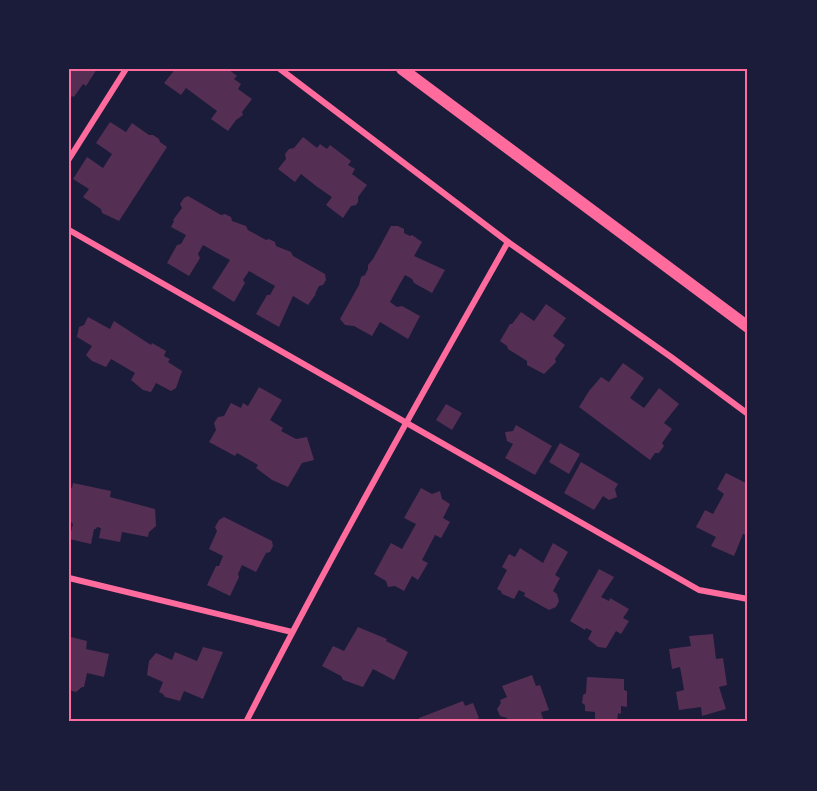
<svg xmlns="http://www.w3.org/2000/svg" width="817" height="791" viewBox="0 0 817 791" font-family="'Libre Baskerville',serif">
<rect width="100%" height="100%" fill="#1b1b3a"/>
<g fill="#542f53">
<path d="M69 69H97L86 86 83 84 74 97 72 96 69 100Z"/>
<path d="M173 69H228L237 76 234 79 241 84 238 89 252 99 242 112 243 115 236 120 228 131 211 119 217 111 186 88 181 95 164 83 173 72Z"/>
<path d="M110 122 126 132 132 123 149 135H153L159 139 160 142 167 147 119 221 102 213 101 209 83 197 89 189 73 179 87 157 103 168 112 154 96 143Z"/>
<path d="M303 137 317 148 320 144 327 149 330 145 351 161 348 165 355 169 352 174 367 185 358 197V202L356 205 351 206 343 218 326 205 332 197 316 186 301 174 295 182 278 169 286 159 285 154 289 149 294 148Z"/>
<path d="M188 196 221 215 225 214 231 217 232 221 246 226 248 230 266 240 269 239 275 242 276 246 291 252 293 256 325 274 326 280 323 285 319 286 315 294H316L308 305 293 296 279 327 256 314 267 295H270L275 286 249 271 243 280 245 283 234 302 212 288 230 260 217 253 203 245 198 254 200 258 189 276 167 263 177 245 181 244 186 235 171 227 174 221 173 220 182 208 180 204 184 198Z"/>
<path d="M391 226H398L404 229V233L410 236 412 235 422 242 414 256 445 270 432 293 414 283 412 279 405 275 397 289 390 302 397 307 402 306 420 316 408 339 380 322 372 336 354 326 345 325 340 319 359 285 361 277 365 275 368 269V265L373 259Z"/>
<path d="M546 304 566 318 553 336 565 345 555 359 556 362 544 374 527 365V361L508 349 507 346 500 341 510 324H512L521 312 534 321Z"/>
<path d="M88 317 110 329 114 321 151 345 152 343 166 351 164 356 170 359 168 362 182 371 176 388 171 391 156 383 151 392 143 390 131 380 135 373 111 359 106 367 92 361 86 355 92 346 77 337 79 327 84 325Z"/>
<path d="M623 363 644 378 630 398 644 408 659 388 679 404 664 423 672 429 662 443 664 446 659 453H655L650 460 579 407 589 391 601 377 609 382Z"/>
<path d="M259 387 282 400 270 420 283 428 281 431 296 439 307 437 314 460 302 463 288 487 272 480 256 468 258 465 237 453 235 456 209 442 216 430 214 423 218 417 224 416 231 403 241 408 243 403 248 406Z"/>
<path d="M446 404 462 413 452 430 436 420Z"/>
<path d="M516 425 552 446 535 475 505 458 513 444 507 441 505 432 513 431Z"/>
<path d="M560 443 580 454 569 474 549 462Z"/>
<path d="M581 462 618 484 615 489 617 497 609 500 603 496 594 510 564 493Z"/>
<path d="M726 473 746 483 748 480V536L743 534 734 556 711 546 716 537 696 527 705 510 713 514 724 494 717 489Z"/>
<path d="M73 483 111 491 110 497 155 509 156 526 149 532 148 537 122 532 120 542 99 538 101 528 97 527 96 529H94L91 544 69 539 73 524 69 520V487L72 488Z"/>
<path d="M421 488 432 494 440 491 442 499 450 504 443 518 450 522 441 538 435 535 422 560 428 563 418 580 412 576 404 591 395 586 388 587 386 581 374 574 391 543 402 549 416 524 404 518Z"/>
<path d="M224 517 272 541 273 546 270 552 266 553 256 572 242 565 238 574 239 577 230 596 207 585 216 566H219L223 556 209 549 217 531 215 527 219 520Z"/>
<path d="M553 543 568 552 555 575 560 578 553 591 557 594 559 601 556 607 549 610 524 596 525 593 519 590 514 599 502 594 501 591 497 589 507 570 502 567 509 554 515 557 520 548 543 563Z"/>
<path d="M599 569 614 577 601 597 609 601 610 598 629 609 623 618 629 621 621 634 616 631 606 648 598 647 588 639 592 631 586 628 585 630 570 621Z"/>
<path d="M358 627 387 639 386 641 408 652 394 680 373 669 363 687 343 680 341 676 322 666 333 646 344 651Z"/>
<path d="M713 634 716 659 723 658 727 685 719 687 726 709 702 716 701 707 679 710 676 692 684 690 682 678 680 667 672 669 669 649 691 646 689 636Z"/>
<path d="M71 637 87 641 86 649 109 654 104 677 87 673 84 687H82L76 692 69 690V640Z"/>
<path d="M203 647 223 652 203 699 184 691 180 701 165 697 163 694 159 692 163 682 147 675 149 661 156 653 172 660 175 652 197 661Z"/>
<path d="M532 675 536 686 540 685 549 710 541 712 544 722H508L507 718 500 716 497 709 501 703 500 700 507 697 502 686Z"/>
<path d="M587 677 624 679V690L627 691V707L621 706V714L618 713 617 722H595V712L585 711V705L582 703 583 695 586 693Z"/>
<path d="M463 701 465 706 473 703 479 718 471 722H420L419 718Z"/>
</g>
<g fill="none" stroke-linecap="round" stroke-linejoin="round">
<g stroke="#ff6b9d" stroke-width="6">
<path d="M280 69 508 242 671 357 748 414"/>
<path d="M69 159 126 69"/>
<path d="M69 230 699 590 748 599"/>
<path d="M69 578 292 632"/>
<path d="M246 722C329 559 418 401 508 242"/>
</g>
<path stroke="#ff6b9d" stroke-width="12" d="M402 69 748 327"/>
</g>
<rect width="817" height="791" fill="none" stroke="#1b1b3a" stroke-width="141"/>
<rect x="70" y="70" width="676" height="650" fill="none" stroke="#ff6b9d" stroke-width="2"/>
</svg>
